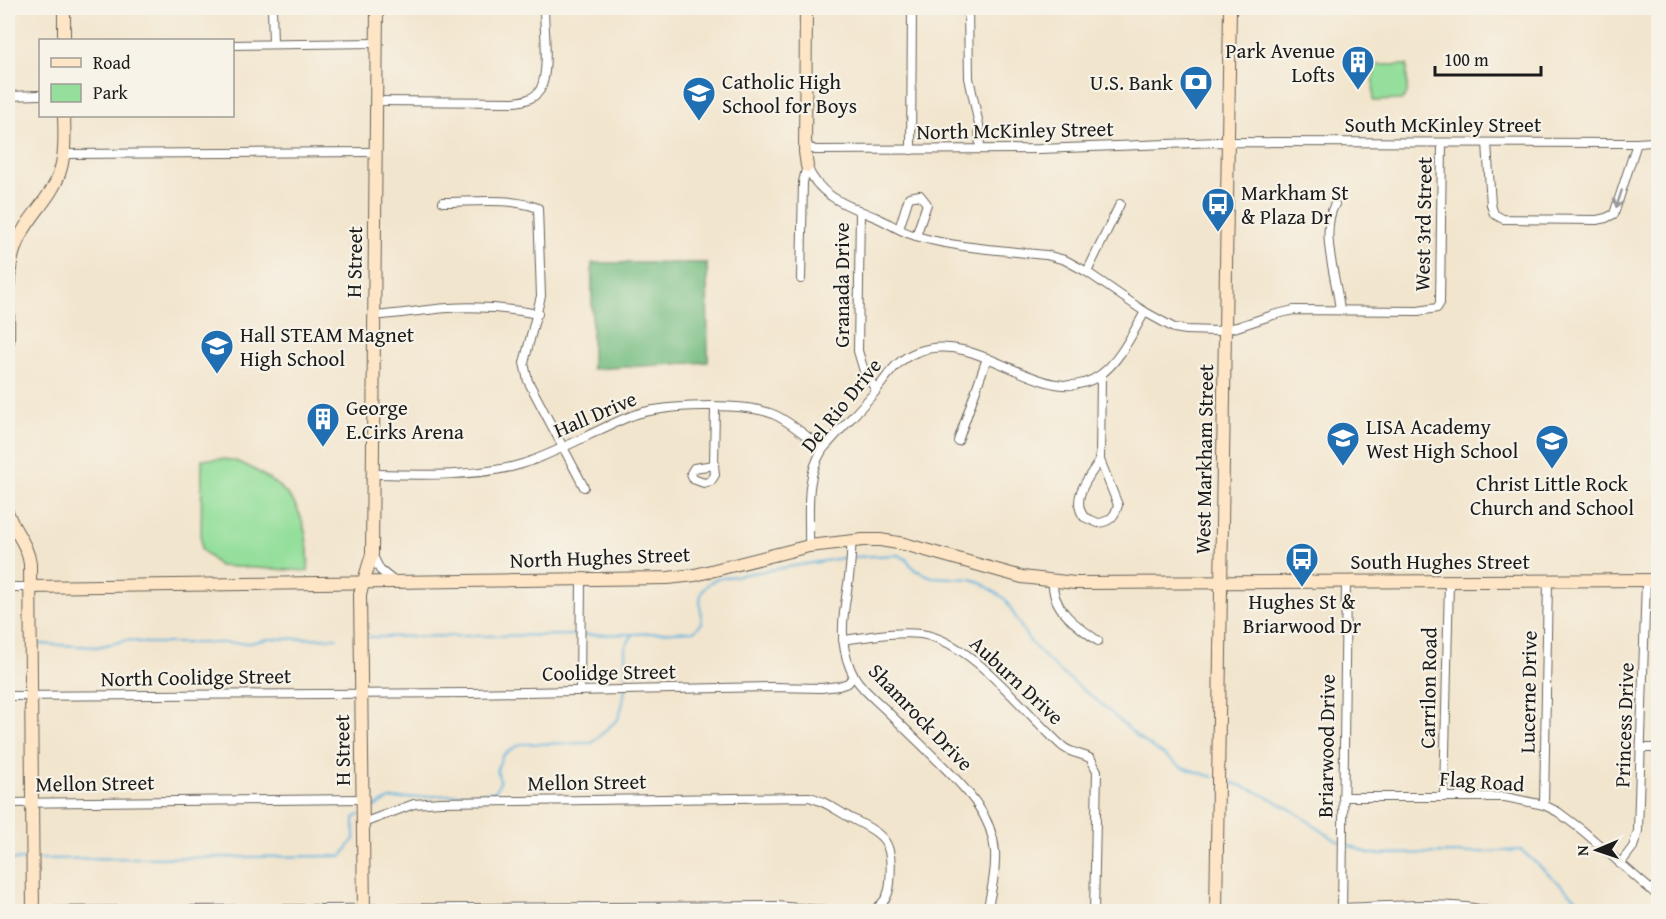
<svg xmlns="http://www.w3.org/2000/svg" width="1666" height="919" viewBox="0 0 1666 919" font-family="'Gentium Book Plus',serif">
<rect width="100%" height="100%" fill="#f7f3e8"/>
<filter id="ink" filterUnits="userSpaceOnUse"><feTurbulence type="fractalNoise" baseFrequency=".0167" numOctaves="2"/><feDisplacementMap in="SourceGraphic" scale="12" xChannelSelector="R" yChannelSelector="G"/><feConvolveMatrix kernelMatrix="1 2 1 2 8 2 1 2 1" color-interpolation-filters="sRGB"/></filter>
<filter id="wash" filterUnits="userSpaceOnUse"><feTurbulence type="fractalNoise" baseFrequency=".008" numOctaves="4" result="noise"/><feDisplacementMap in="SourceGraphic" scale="24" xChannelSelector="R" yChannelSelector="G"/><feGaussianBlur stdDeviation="1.35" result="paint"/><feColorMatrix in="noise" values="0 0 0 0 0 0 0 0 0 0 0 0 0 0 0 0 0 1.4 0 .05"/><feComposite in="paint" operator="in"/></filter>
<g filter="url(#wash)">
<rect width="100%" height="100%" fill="#f2e5cd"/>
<g fill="#94df9b" stroke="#587e5c" stroke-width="1.5">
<path d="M1374 65H1407V94L1401 100 1373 101Z"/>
<path d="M202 459C211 460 221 458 230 460 247 462 282 486 292 500 305 518 310 550 308 571L219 566 201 549Z"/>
</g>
<path fill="#77be83" stroke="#4a6d50" stroke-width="1.5" d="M592 263H707L708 362 592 369Z"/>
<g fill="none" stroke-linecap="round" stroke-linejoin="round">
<g stroke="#63b3dd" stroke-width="2">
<path d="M854 557 898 555 906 559 915 570 932 577 971 579 980 582 1005 599 1030 642 1058 670 1100 703 1139 738 1181 767 1213 777"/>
<path d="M584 635 632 634"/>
<path d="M368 637 578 635"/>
<path d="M40 644 97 647 128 640 145 643H250L268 639 337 638"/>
<path d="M1221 779C1248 787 1275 799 1298 814 1312 823 1325 835 1340 842"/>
<path d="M366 811 390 799 495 792 500 782 497 769 503 755 520 744 592 743 618 719 622 707 626 683 625 647 633 634 694 631 702 623C700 602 695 590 716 579L848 557"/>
<path d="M1346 844 1371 854 1468 853 1521 850 1592 912"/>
<path d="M37 859 342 856 354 839V818L359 815"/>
<path d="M8 860 29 859"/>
</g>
</g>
</g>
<g filter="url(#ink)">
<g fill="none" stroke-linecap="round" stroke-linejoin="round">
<g stroke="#67625a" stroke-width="10">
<g id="street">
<path d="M272 8 273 43"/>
<path d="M968 8 969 78 979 125 980 149"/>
<path d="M232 45 376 43"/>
<path d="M8 96 40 95"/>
<path d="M376 101 514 102C524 101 534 99 540 90 550 73 544 28 544 8"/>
<path d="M806 142 809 147 815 150 1040 149 1218 142 1637 143 1652 142 1658 139"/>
<path d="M1487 143 1491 205 1494 214 1503 219 1597 220 1606 218 1614 214 1637 143"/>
<path d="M911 150 912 8"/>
<path d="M65 154 375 152"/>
<path d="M807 166C818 196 848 206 875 217 888 222 899 231 913 235 952 248 1004 250 1046 255L1065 260 1087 272 1145 312 1174 328 1186 330 1217 331 1237 327 1273 315 1294 310 1418 311 1437 308 1440 303 1442 143"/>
<path d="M443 202C473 202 509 197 538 208L541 296 524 363 528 381 584 487"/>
<path d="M1335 204C1319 232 1337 279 1340 310"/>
<path d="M860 212 858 351 864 371 876 390"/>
<path d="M899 229 909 197 920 195 927 204 916 236"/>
<path d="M1087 272 1120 204"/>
<path d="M801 279 803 182 807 166"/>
<path d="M373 316C399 314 423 310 448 308 479 306 508 308 538 314"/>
<path d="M958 441 987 358"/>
<path d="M1100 460 1118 505C1115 516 1110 522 1098 523L1084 517C1070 498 1089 477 1100 460Z"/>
<path d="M1100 460 1101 375"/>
<path d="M714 465 715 475 711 481 704 483 693 479 691 473 694 468Z"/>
<path d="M714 465 715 408"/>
<path d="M372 474C417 475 481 477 522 464 558 453 595 430 631 416 659 404 747 402 775 415 792 423 807 437 823 449"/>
<path d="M851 541C854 586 832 624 850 668 857 686 876 700 889 713 905 729 922 745 938 761 964 787 992 813 995 852 996 872 991 892 987 912"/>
<path d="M809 546C810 513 804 478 823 449 840 430 858 411 875 392 888 375 896 360 917 352 981 327 1046 414 1100 375 1120 361 1133 332 1145 312"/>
<path d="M372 554 380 570 395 582"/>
<path d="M1053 581C1051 609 1077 626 1098 641"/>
<path d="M8 587H30"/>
<path d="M843 640C869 637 895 631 921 634 972 641 1024 712 1062 746 1071 754 1082 753 1091 759L1097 771 1094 912"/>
<path d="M580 691 581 579"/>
<path d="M8 696 471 693 770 687 821 688 839 686 848 683 854 676"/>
<path d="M1641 748H1658"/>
<path d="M1444 796 1449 581"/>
<path d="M1343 797H1505L1544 805 1558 812 1582 830 1658 896"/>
<path d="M8 803 362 799"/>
<path d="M1544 805 1548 580"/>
<path d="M363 823 414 804 440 802 809 797C823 800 835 809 847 816 883 835 894 837 890 883 889 896 883 906 870 912"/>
<path d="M1620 864 1633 847 1638 831 1646 581"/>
<path d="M1342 908C1383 907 1454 900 1492 912"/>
<path d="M30 911 777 906 841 912"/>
<path d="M1342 912 1346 581"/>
</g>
</g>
<g stroke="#67625a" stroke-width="14">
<g id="secondary">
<path d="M64 8V40"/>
<path d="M806 8 805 152 807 166"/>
<path d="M8 341C9 312 5 272 16 245 24 224 39 210 51 191 66 168 65 142 64 116"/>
<path d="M8 514C14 531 28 545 30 564L33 912"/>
<path d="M30 587 668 578 695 575 809 546 863 540H880L904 544 1022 577 1075 583 1658 580"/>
<path d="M364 912 360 594 372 554 377 8"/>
<path d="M1216 912 1230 8"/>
</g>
</g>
<use href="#street" stroke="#fff" stroke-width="8"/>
<use href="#secondary" stroke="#fde5c5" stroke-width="12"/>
</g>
<defs><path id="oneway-shaft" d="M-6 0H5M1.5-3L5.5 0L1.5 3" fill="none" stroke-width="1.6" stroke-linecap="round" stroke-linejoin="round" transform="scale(1.5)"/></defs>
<use stroke="#999" href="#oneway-shaft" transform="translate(1619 199) rotate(108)"/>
</g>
<defs>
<g id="building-pin" transform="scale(1.725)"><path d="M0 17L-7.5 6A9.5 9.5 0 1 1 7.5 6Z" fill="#1f6fb2" stroke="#f7f3e8"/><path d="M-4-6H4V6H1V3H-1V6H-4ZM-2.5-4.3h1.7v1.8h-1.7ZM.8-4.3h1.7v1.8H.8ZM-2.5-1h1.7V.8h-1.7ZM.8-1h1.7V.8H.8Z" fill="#fff"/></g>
<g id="bank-pin" transform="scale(1.725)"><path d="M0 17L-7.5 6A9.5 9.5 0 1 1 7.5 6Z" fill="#1f6fb2" stroke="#f7f3e8"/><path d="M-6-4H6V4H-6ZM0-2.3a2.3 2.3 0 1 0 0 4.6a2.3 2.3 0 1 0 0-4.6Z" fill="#fff"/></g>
<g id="school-pin" transform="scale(1.725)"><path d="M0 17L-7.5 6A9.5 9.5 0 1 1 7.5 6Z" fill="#1f6fb2" stroke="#f7f3e8"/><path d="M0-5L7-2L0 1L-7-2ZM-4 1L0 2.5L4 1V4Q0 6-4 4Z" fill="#fff"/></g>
<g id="bus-pin" transform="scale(1.725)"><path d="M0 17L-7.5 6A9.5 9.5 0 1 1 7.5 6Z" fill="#1f6fb2" stroke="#f7f3e8"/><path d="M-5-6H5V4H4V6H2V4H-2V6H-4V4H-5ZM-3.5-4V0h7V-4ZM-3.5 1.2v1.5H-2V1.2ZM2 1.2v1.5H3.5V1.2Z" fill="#fff"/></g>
</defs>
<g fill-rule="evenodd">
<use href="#building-pin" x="1358" y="62"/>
<use href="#bank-pin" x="1196" y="82"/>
<use href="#school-pin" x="699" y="93"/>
<use href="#bus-pin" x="1218" y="204"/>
<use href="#school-pin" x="217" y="346"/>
<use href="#building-pin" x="323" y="419"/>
<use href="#school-pin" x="1343" y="438"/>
<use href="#school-pin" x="1552" y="441"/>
<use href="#bus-pin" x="1302" y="559"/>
</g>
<g text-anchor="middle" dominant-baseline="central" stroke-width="4.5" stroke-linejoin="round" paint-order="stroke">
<g font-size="21" fill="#1c1c1c" stroke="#f7f3e8" text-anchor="start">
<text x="1335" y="50" text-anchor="end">Park Avenue<tspan x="1335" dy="24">Lofts</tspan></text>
<text x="722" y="81">Catholic High<tspan x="722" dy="24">School for Boys</tspan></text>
<text x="1173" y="82" text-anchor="end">U.S. Bank</text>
<text x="1241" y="192">Markham St<tspan x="1241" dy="24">&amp; Plaza Dr</tspan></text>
<text x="240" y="334">Hall STEAM Magnet<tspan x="240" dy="24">High School</tspan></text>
<text x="346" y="407">George<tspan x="346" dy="24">E.Cirks Arena</tspan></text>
<text x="1366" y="426">LISA Academy<tspan x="1366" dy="24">West High School</tspan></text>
<text x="1552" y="483" text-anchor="middle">Christ Little Rock<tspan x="1552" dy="24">Church and School</tspan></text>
<text x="1302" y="601" text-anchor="middle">Hughes St &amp;<tspan x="1302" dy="24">Briarwood Dr</tspan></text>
</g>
<g font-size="21" fill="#1c1c1c" stroke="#f7f3e8">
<text x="1443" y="124">South McKinley Street</text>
<text transform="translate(1015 130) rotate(-1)">North McKinley Street</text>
<text transform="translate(1423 224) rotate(-89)">West 3rd Street</text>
<text transform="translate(354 262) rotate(-89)">H Street</text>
<text transform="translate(841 285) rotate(-90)">Granada Drive</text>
<text transform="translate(841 405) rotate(-51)">Del Rio Drive</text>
<text transform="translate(595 414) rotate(-23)">Hall Drive</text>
<text transform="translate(1204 459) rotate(-89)">West Markham Street</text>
<text transform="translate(600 557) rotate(-2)">North Hughes Street</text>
<text x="1440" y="561">South Hughes Street</text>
<text transform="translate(609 672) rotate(-1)">Coolidge Street</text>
<text transform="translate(196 677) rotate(-1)">North Coolidge Street</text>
<text transform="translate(1017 680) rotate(43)">Auburn Drive</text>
<text transform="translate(1428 688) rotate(-89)">Carrilon Road</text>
<text transform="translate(1528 692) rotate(-89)">Lucerne Drive</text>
<text transform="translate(921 717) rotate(46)">Shamrock Drive</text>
<text transform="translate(1624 725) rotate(-88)">Princess Drive</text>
<text transform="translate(1326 746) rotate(-89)">Briarwood Drive</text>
<text transform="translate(342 750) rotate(-91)">H Street</text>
<text transform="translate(1482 781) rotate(4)">Flag Road</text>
<text transform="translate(587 782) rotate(-1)">Mellon Street</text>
<text transform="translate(95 783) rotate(-1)">Mellon Street</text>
</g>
</g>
<rect width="1666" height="919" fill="none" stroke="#f7f3e8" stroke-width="30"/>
<rect x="39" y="39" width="195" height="78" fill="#f7f3e8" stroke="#9f9d96" stroke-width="1.5"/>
<rect x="51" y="58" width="30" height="9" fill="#fde5c5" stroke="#9f9d96" stroke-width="1.5"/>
<text x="93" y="69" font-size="18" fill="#1c1c1c">Road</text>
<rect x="51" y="84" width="30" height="18" fill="#94df9b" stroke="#9f9d96" stroke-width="1.5"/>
<text x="93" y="99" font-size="18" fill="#1c1c1c">Park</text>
<g transform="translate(1597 850) rotate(268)" stroke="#f7f3e8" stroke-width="4.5" paint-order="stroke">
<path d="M0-4.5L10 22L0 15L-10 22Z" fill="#1c1c1c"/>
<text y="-9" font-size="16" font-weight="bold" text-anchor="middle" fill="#1c1c1c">N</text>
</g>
<path d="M1435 66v9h106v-9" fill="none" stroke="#1c1c1c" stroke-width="3"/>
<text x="1444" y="66" font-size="18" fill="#1c1c1c" stroke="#f7f3e8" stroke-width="4.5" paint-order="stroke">100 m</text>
</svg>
